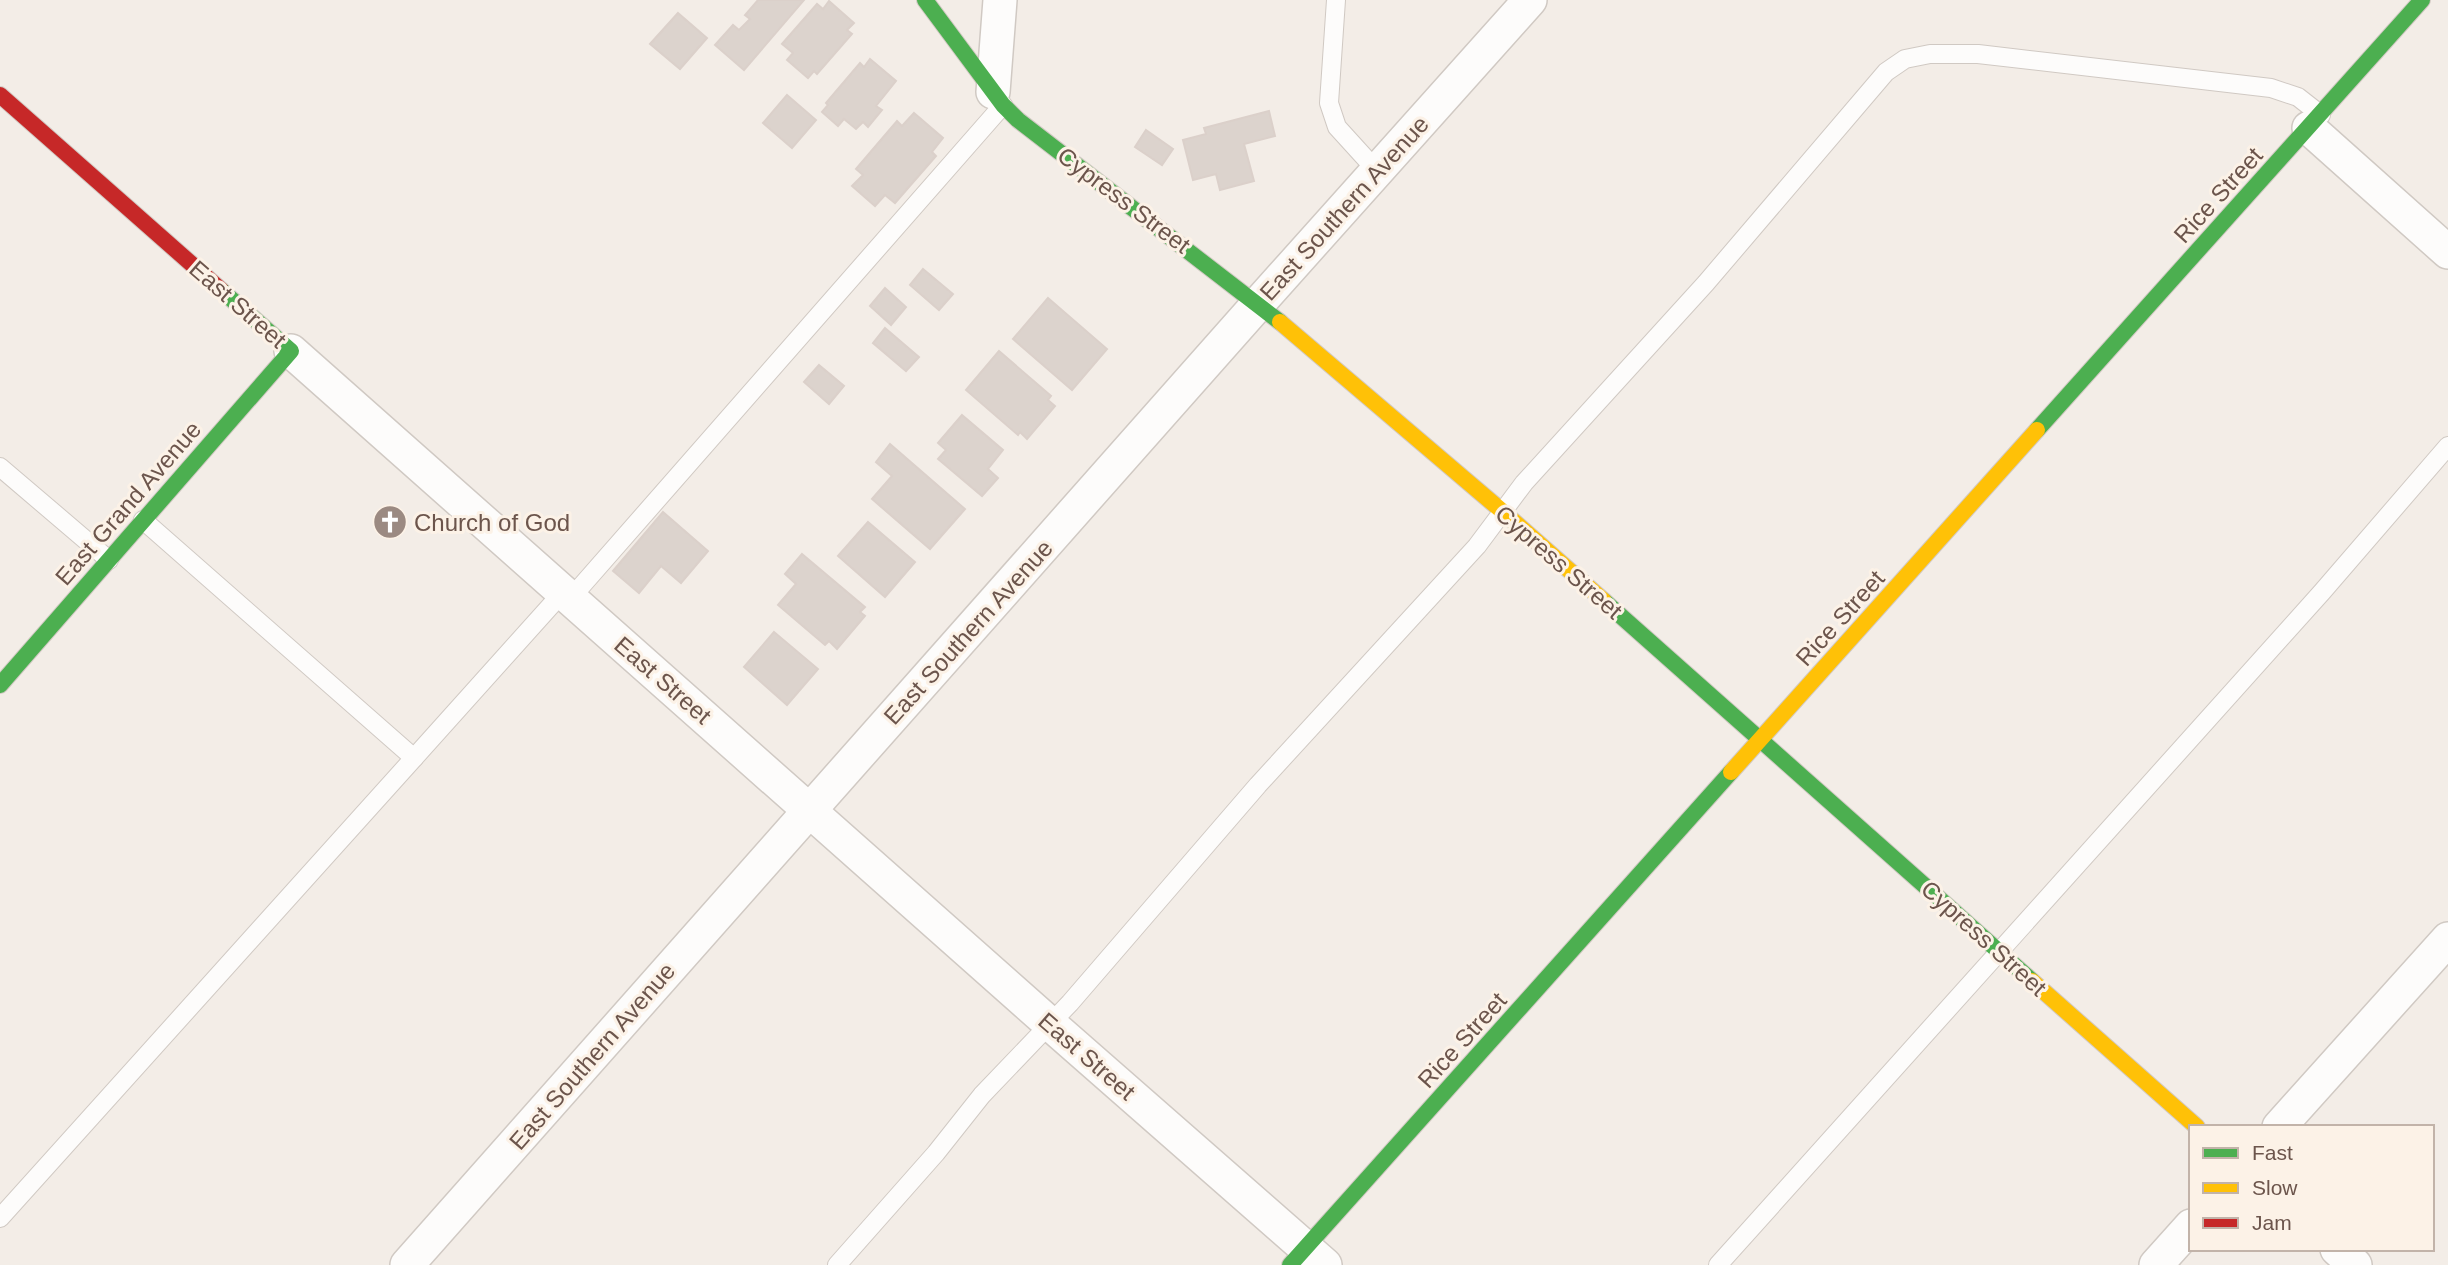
<svg xmlns="http://www.w3.org/2000/svg" width="2448" height="1265" viewBox="0 0 2448 1265" font-family="Helvetica,sans-serif">
<rect width="100%" height="100%" fill="#f3ede7"/>
<g fill="#dcd3cd" stroke="#dbd0ca" stroke-width="2">
<path d="M758 0H804L744 70 715 45 733 25 739 30 750 19 745 15Z"/>
<path d="M829 1 854 23 847 30 852 34 817 74 814 71 808 78 787 60 793 53 782 44 817 4 823 9Z"/>
<path d="M678 13 707 38 680 69 650 44Z"/>
<path d="M870 59 896 81 876 106 882 110 868 127 863 122 856 129 844 119 838 126 822 112 828 105 826 103 860 63 864 67Z"/>
<path d="M787 95 816 120 792 148 763 123Z"/>
<path d="M1269 111 1275 136 1244 144 1254 181 1220 190 1216 174 1193 180 1183 140 1206 134 1204 128Z"/>
<path d="M914 113 943 138 932 152 936 156 895 203 885 195 875 206 852 186 863 175 856 169 897 121 902 126Z"/>
<path d="M1146 130 1173 149 1162 165 1135 147Z"/>
<path d="M923 269 953 294 939 310 910 285Z"/>
<path d="M885 288 906 307 891 325 870 306Z"/>
<path d="M1048 298 1107 349 1072 390 1013 339Z"/>
<path d="M885 328 919 357 906 371 873 343Z"/>
<path d="M999 351 1051 396 1048 400 1055 406 1027 439 1020 432 1018 435 966 390Z"/>
<path d="M819 365 844 386 829 404 804 382Z"/>
<path d="M962 415 1003 450 988 469 998 478 982 496 938 459 946 450 938 443Z"/>
<path d="M890 444 965 509 930 549 872 499 892 476 876 462Z"/>
<path d="M663 512 708 551 681 583 661 566 639 593 613 571Z"/>
<path d="M868 522 915 562 885 597 838 556Z"/>
<path d="M802 554 865 607 860 612 865 616 837 649 829 641 825 645 778 605 796 584 785 574Z"/>
<path d="M774 632 818 669 787 705 744 667Z"/>
</g>
<g fill="none" stroke-linecap="round" stroke-linejoin="round">
<g stroke="#d0c9c3" stroke-width="20">
<g id="lane">
<path d="M1336 0 1329 103 1337 127 1377 171"/>
<path d="M0 467 109 560"/>
<path d="M143 520 414 758 563 592"/>
<path d="M570 599 1003 105"/>
<path d="M0 1218 414 758"/>
<path d="M837 1265 936 1153 982 1095 1070 1003 1258 785 1477 546 1524 483 1706 283 1886 72 1905 59 1930 54H1978L2271 88 2298 97 2321 115"/>
<path d="M1718 1265 2322 592 2448 446"/>
</g>
</g>
<g stroke="#d0c9c3" stroke-width="36">
<g id="street">
<path d="M993 92 1000 0"/>
<path d="M2309 128 2448 252"/>
<path d="M291 351 1049 1023 1325 1265"/>
<path d="M2279 1127 2448 939"/>
<path d="M2337 1249 2355 1265"/>
<path d="M407 1265 1258 304 1530 0"/>
<path d="M2156 1265 2191 1226"/>
</g>
</g>
<g stroke="#d2cac4" stroke-width="18">
<g id="fast">
<path d="M925 0 1003 105 1018 120 1280 322"/>
<path d="M2037 430 2422 0"/>
<path d="M1604 601 2032 981"/>
<path d="M0 685 291 351 221 290"/>
<path d="M1290 1265 1731 772"/>
</g>
</g>
<g stroke="#d2cac4" stroke-width="18">
<g id="slow">
<path d="M1280 322 1502 511 1604 601"/>
<path d="M1731 772 2037 430"/>
<path d="M2032 981 2197 1127"/>
</g>
</g>
<g stroke="#d2cac4" stroke-width="18">
<path id="jam" d="M0 95 221 290"/>
</g>
<use href="#lane" stroke="#fdfcfb" stroke-width="18"/>
<use href="#street" stroke="#fdfcfb" stroke-width="33"/>
<use href="#fast" stroke="#4caf50" stroke-width="16"/>
<use href="#slow" stroke="#ffc107" stroke-width="16"/>
<use href="#jam" stroke="#c62828" stroke-width="16"/>
</g>
<defs>
<g id="church-disc" transform="scale(1.75)"><circle r="9.5" fill="#9b8a82" stroke="#fcf2e7"/><path d="M-1.2-6h2.4v3.5h3.3v2.4h-3.3V6h-2.4V-.1h-3.3v-2.4h3.3Z" fill="#fff"/></g>
</defs>
<g fill-rule="evenodd">
<use href="#church-disc" x="390" y="522"/>
</g>
<g text-anchor="middle" dominant-baseline="central" stroke-width="6" stroke-linejoin="round" paint-order="stroke">
<g font-size="24" fill="#6c554c" stroke="#fcf2e7">
<text transform="translate(2218 195) rotate(-48)">Rice Street</text>
<text transform="translate(1124 200) rotate(37)">Cypress Street</text>
<text transform="translate(1344 208) rotate(-48)">East Southern Avenue</text>
<text transform="translate(238 304) rotate(41)">East Street</text>
<text transform="translate(128 503) rotate(-49)">East Grand Avenue</text>
<text transform="translate(1559 562) rotate(41)">Cypress Street</text>
<text transform="translate(1840 618) rotate(-48)">Rice Street</text>
<text transform="translate(968 632) rotate(-48)">East Southern Avenue</text>
<text transform="translate(663 680) rotate(41)">East Street</text>
<text transform="translate(1984 938) rotate(42)">Cypress Street</text>
<text transform="translate(1462 1040) rotate(-48)">Rice Street</text>
<text transform="translate(592 1056) rotate(-49)">East Southern Avenue</text>
<text transform="translate(1087 1056) rotate(41)">East Street</text>
</g>
<g font-size="24" fill="#6c554c" stroke="#fcf2e7" text-anchor="start">
<text x="414" y="522">Church of God</text>
</g>
</g>
<rect x="2189" y="1125" width="245" height="126" fill="#fcf2e7" stroke="#c2b3a9" stroke-width="2"/>
<rect x="2203" y="1148" width="35" height="10" fill="#4caf50" stroke="#c2b3a9" stroke-width="2"/>
<text x="2252" y="1160" font-size="21" fill="#6c554c">Fast</text>
<rect x="2203" y="1183" width="35" height="10" fill="#ffc107" stroke="#c2b3a9" stroke-width="2"/>
<text x="2252" y="1195" font-size="21" fill="#6c554c">Slow</text>
<rect x="2203" y="1218" width="35" height="10" fill="#c62828" stroke="#c2b3a9" stroke-width="2"/>
<text x="2252" y="1230" font-size="21" fill="#6c554c">Jam</text>
</svg>
